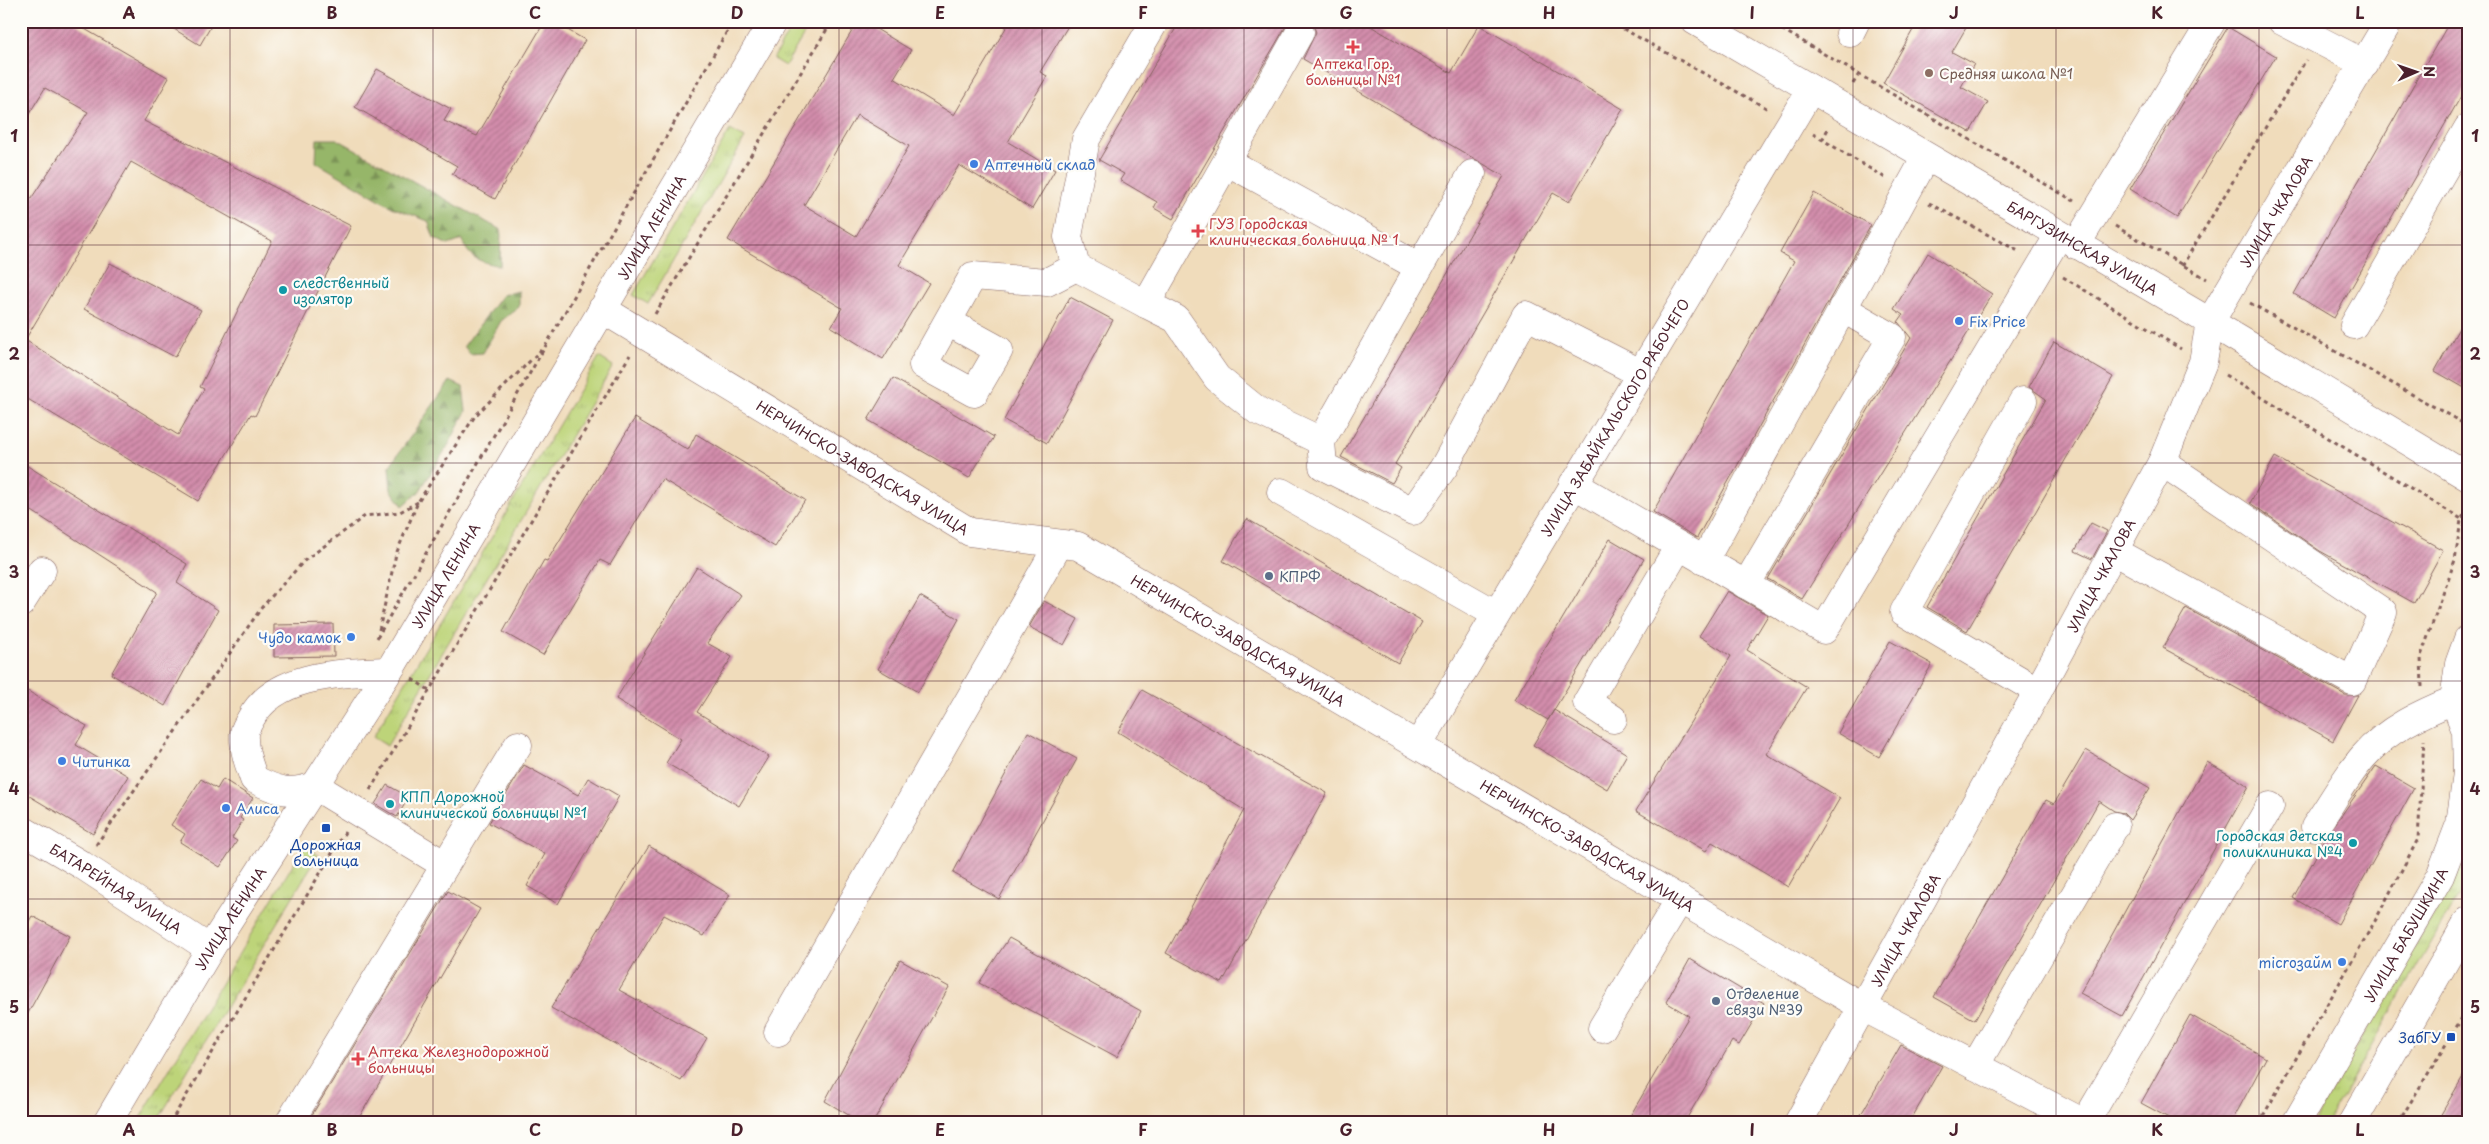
<svg xmlns="http://www.w3.org/2000/svg" width="2489" height="1144" viewBox="0 0 2489 1144" font-family="'Playpen Sans',sans-serif">
<defs>
<pattern id="grass-tufts" width="24" height="20" patternUnits="userSpaceOnUse" patternTransform="scale(1.25)"><rect width="24" height="20" fill="#bdd479"/><path d="M3 7l-1-3M5 7V3M7 7l1-3M15 17l-1-3M17 17v-4M19 17l1-3" fill="none" stroke="#a4b669"/></pattern>
<pattern id="forest-firs" width="22" height="20" patternUnits="userSpaceOnUse" patternTransform="scale(1.25)"><rect width="22" height="20" fill="#96b669"/><path d="M5 1l3.5 6h-7zM16 11l3.5 6h-7z" fill="#7c9357"/></pattern>
<pattern id="building-hatch" width="6" height="6" patternUnits="userSpaceOnUse" patternTransform="scale(1.25)"><rect width="6" height="6" fill="#d38dac"/><path d="M-1 1l2-2M0 6l6-6M5 7l2-2" fill="none" stroke="#ad738c"/></pattern>
</defs>
<rect width="100%" height="100%" fill="#fdfcf7"/>
<filter id="ink" filterUnits="userSpaceOnUse"><feTurbulence type="fractalNoise" baseFrequency=".02" numOctaves="2"/><feDisplacementMap in="SourceGraphic" scale="10" xChannelSelector="R" yChannelSelector="G"/><feConvolveMatrix kernelMatrix="1 2 1 2 8 2 1 2 1" color-interpolation-filters="sRGB"/></filter>
<filter id="wash" filterUnits="userSpaceOnUse"><feTurbulence type="fractalNoise" baseFrequency=".0096" numOctaves="4" result="noise"/><feDisplacementMap in="SourceGraphic" scale="20" xChannelSelector="R" yChannelSelector="G"/><feGaussianBlur stdDeviation="1.12" result="paint"/><feColorMatrix in="noise" values="0 0 0 0 0 0 0 0 0 0 0 0 0 0 0 0 0 1.4 0 .05"/><feComposite in="paint" operator="in"/></filter>
<g filter="url(#wash)">
<rect width="100%" height="100%" fill="#f0dcbb"/>
<g fill="url(#grass-tufts)" stroke="#847a52">
<path d="M795 21H812L785 66 773 59Z"/>
<path d="M730 130 745 138 648 304 633 295Z"/>
<path d="M599 357 613 366 387 746 373 737Z"/>
<path d="M304 846 318 855 156 1123H137Z"/>
<path d="M2468 855V879L2327 1123H2313Z"/>
</g>
<g fill="url(#forest-firs)" stroke="#706a4a">
<path d="M317 139H337L501 230 500 266C481 262 469 259 462 240L448 245 434 238 428 221 392 207 316 162Z"/>
<path d="M519 291V307L501 321 483 353 470 354 464 346 502 295Z"/>
<path d="M450 381 463 387 466 411 449 444 419 492 403 506 391 490 389 467Z"/>
</g>
<g id="blocks">
<g fill="url(#building-hatch)" fill-rule="evenodd">
<path d="M21 21H71L169 78 144 121 351 226 255 416 251 414 198 501 21 395V214L88 112 45 88 21 127ZM131 162 272 241 200 387 204 389 178 435 25 340Z"/>
<path d="M161 21H214L200 45Z"/>
<path d="M545 21H552L585 40 495 199 452 174 457 166 355 107 377 69 451 109 444 121 477 136Z"/>
<path d="M858 21H863L911 50 894 78 954 115 1010 21H1071L1040 72 1047 76 1008 142 1055 170 1032 209 959 165 899 265 929 283 883 359 831 327 842 308 728 240ZM857 115 909 146 856 236 804 205Z"/>
<path d="M1180 21H1289L1173 219 1154 208 1157 202 1120 180 1124 174 1099 160Z"/>
<path d="M1311 21H1362L1451 73 1479 25 1623 109 1569 202 1553 193 1395 464 1401 468 1392 483 1341 457 1504 176 1303 59 1316 32Z"/>
<path d="M1918 21H1970L1952 52 1974 64 1961 87 1988 102 1970 132 1883 83Z"/>
<path d="M2450 21H2468V84L2334 318 2294 294Z"/>
<path d="M2228 27 2276 56 2177 218 2130 189Z"/>
<path d="M1814 193 1871 225 1697 538 1653 512 1794 261 1780 253Z"/>
<path d="M1928 253 1992 294 1802 599 1768 579 1911 338 1898 322 1903 315 1894 309Z"/>
<path d="M110 263 201 310 175 357 84 309Z"/>
<path d="M1070 297 1113 320 1047 443 1004 420Z"/>
<path d="M2468 312V390L2435 371Z"/>
<path d="M2054 342 2113 377 1967 631 1927 607 2046 399 2029 387Z"/>
<path d="M893 378 994 437 969 478 868 420Z"/>
<path d="M635 418 688 450 696 434 805 500 775 547 662 479 610 565 600 560 543 655 503 632 544 560 547 561Z"/>
<path d="M2275 457 2443 550 2414 603 2320 551 2250 503Z"/>
<path d="M21 462 187 564 177 583 218 610 165 706 111 674 157 592 21 504Z"/>
<path d="M1247 519 1422 622 1398 663 1223 561Z"/>
<path d="M2091 523 2107 531 2092 559 2075 551Z"/>
<path d="M1610 539 1644 559 1548 720 1514 700Z"/>
<path d="M697 567 741 595 707 643 732 657 697 712 769 757 739 806 666 763 681 739 616 699Z"/>
<path d="M1727 591 1768 615 1747 650 1807 687 1766 754 1840 798 1788 887 1712 842 1706 851 1636 811 1731 656 1699 636Z"/>
<path d="M920 596 959 619 918 692 878 669Z"/>
<path d="M1044 601 1078 619 1064 645 1029 627Z"/>
<path d="M2186 608 2345 695H2358L2333 741 2163 648Z"/>
<path d="M333 624 334 656 274 657V625Z"/>
<path d="M1890 641 1932 664 1879 757 1838 733Z"/>
<path d="M21 687 87 726 76 745 128 776 93 834 21 791Z"/>
<path d="M1142 690 1327 793 1222 983 1166 953 1244 810 1118 732Z"/>
<path d="M1554 710 1627 754 1607 789 1533 745Z"/>
<path d="M1028 732 1077 759 999 899 953 873Z"/>
<path d="M2086 750 2150 788 2130 820 2123 813 2114 811 2099 801 1975 1020 1934 997 2046 800 2054 804Z"/>
<path d="M2207 762 2249 786 2122 1016 2080 993Z"/>
<path d="M524 765 578 795 588 778 619 796 558 904 527 886 545 854 489 823Z"/>
<path d="M2376 766 2414 788 2338 924 2293 898 2327 836Z"/>
<path d="M201 779 217 789 223 779 253 798 240 818 243 820 232 838 237 841 220 867 180 842 185 834 171 825Z"/>
<path d="M387 785 409 797 397 817 375 804Z"/>
<path d="M649 846 730 895 704 936 664 915 619 990 707 1038 681 1081 551 1008Z"/>
<path d="M448 891 480 909 356 1123H307Z"/>
<path d="M32 916 70 936 21 1026V935Z"/>
<path d="M1009 938 1141 1011 1117 1057 979 983Z"/>
<path d="M1690 959 1764 1003 1739 1045 1732 1041 1684 1123H1626L1689 1016 1666 1002Z"/>
<path d="M900 960 949 987 873 1123H862L825 1101Z"/>
<path d="M2190 1015 2266 1058 2231 1123H2178L2141 1103Z"/>
<path d="M1901 1045 1942 1066 1909 1123H1856Z"/>
<path d="M2468 1068V1123H2436Z"/>
</g>
</g>
</g>
<g filter="url(#ink)">
<use href="#blocks" fill-opacity="0" stroke="#84615d" stroke-width="1"/>
<g fill="none" stroke-linecap="round" stroke-linejoin="round">
<g stroke="#84615d" stroke-width="29">
<g id="minor">
<path d="M2282 21 2365 64"/>
<path d="M1300 32 1146 304 1176 319 1217 378 1258 411 1321 441 1472 174"/>
<path d="M1850 33 1856 21"/>
<path d="M1228 162 1419 267"/>
<path d="M2076 245 2212 21"/>
<path d="M1146 304 1076 267 1068 237 1086 139 1155 21"/>
<path id="s1" d="M602 309 970 532 1078 546 1863 1007 2084 1123"/>
<path d="M948 322 999 350 974 393 923 365 973 276 1047 282 1076 267"/>
<path d="M2354 325 2468 128"/>
<path d="M2023 401 1904 612 2038 691"/>
<path d="M1321 441 1323 466 1413 511 1444 467 1526 315 1640 373"/>
<path d="M1573 484 1824 630 2059 235"/>
<path d="M1281 492 1496 614"/>
<path d="M2114 551 2352 681 2383 612 2162 462"/>
<path d="M1704 561 1926 157"/>
<path d="M1746 585 1892 337 1842 308"/>
<path d="M21 603 42 570"/>
<path d="M388 671C342 673 274 673 250 720 248 724 244 729 244 734 243 749 249 765 254 779 277 791 290 795 315 786L445 865"/>
<path d="M1613 719 1587 702 1679 546"/>
<path id="s2" d="M1419 744 1811 89"/>
<path d="M2315 827C2331 804 2345 778 2363 757 2387 729 2422 713 2454 700"/>
<path id="s3" d="M21 829 82 865 210 949"/>
<path d="M1602 1028 1680 899"/>
<path d="M778 1032 1059 544"/>
<path d="M1975 1066 2115 826"/>
<path d="M289 1123 518 745"/>
<path id="s4" d="M1798 1123 2038 691 2162 462 2203 362 2210 322"/>
<path d="M2085 1123 2270 806"/>
</g>
</g>
<g stroke="#84615d" stroke-width="29">
<g id="major">
<path id="s5" d="M1695 21 2210 322 2468 477"/>
<path id="s6" d="M2210 322 2389 21"/>
<path id="s7" d="M107 1123 210 949 392 666 773 21"/>
<path id="s8" d="M2296 1123 2440 876 2460 824 2467 774 2466 731 2454 700 2459 664 2468 639"/>
<path d="M2352 1123 2468 921"/>
</g>
</g>
<g stroke="#84615d" stroke-width="3" stroke-dasharray="4 4" stroke-linecap="butt">
<path d="M1609 21 1770 110"/>
<path d="M1768 21 2074 201"/>
<path d="M1853 84 1859 74"/>
<path d="M1813 134 1887 179"/>
<path d="M1822 140 1829 127"/>
<path d="M1929 203 2020 252"/>
<path d="M2115 226 2207 279"/>
<path d="M2182 266 2306 60"/>
<path d="M2063 277 2181 349"/>
<path d="M2250 303 2468 426"/>
<path d="M655 314 832 21"/>
<path d="M2225 375 2468 523"/>
<path d="M379 630 396 554 418 502 475 416 541 350"/>
<path d="M377 638 733 21"/>
<path d="M412 679 429 690"/>
<path d="M2422 687 2421 656 2455 560 2461 520 2468 508"/>
<path d="M370 790 630 355"/>
<path d="M96 845 262 607 304 561 365 516 400 512 418 502"/>
<path d="M170 1123 345 832"/>
<path d="M2259 1123 2375 921 2418 839 2424 740"/>
<path d="M2398 1123 2468 1008"/>
</g>
<use href="#minor" stroke="#fff" stroke-width="28"/>
<use href="#major" stroke="#fff" stroke-width="28"/>
</g>
</g>
<path fill="none" stroke="#4a1f2b" stroke-width="1" stroke-opacity="0.55" d="M230 21V1123M433 21V1123M636 21V1123M839 21V1123M1042 21V1123M1244 21V1123M1447 21V1123M1650 21V1123M1853 21V1123M2056 21V1123M2259 21V1123M21 245H2468M21 463H2468M21 681H2468M21 899H2468"/>
<g fill="#e0444e" stroke="#fdfcf7" stroke-width="2">
<path d="M1350.5 39.5h5v5h5v5h-5v5h-5v-5h-5v-5h5z"/>
<path d="M1195.5 223.5h5v5h5v5h-5v5h-5v-5h-5v-5h5z"/>
<path d="M355.5 1051.5h5v5h5v5h-5v5h-5v-5h-5v-5h5z"/>
</g>
<circle fill="#8d6e63" stroke="#fdfcf7" stroke-width="2" cx="1929" cy="73" r="5"/>
<g fill="#3f7fe0" stroke="#fdfcf7" stroke-width="2">
<circle cx="974" cy="164" r="5"/>
<circle cx="1959" cy="321" r="5"/>
<circle cx="351" cy="637" r="5"/>
<circle cx="62" cy="761" r="5"/>
<circle cx="226" cy="808" r="5"/>
<circle cx="2342" cy="962" r="5"/>
</g>
<g fill="#0f9aa8" stroke="#fdfcf7" stroke-width="2">
<circle cx="283" cy="290" r="5"/>
<circle cx="390" cy="804" r="5"/>
<circle cx="2353" cy="843" r="5"/>
</g>
<g fill="#5c6f8a" stroke="#fdfcf7" stroke-width="2">
<circle cx="1269" cy="576" r="5"/>
<circle cx="1716" cy="1001" r="5"/>
</g>
<g fill="#1a4fb4" stroke="#fdfcf7" stroke-width="2">
<rect x="321" y="823" width="10" height="10" rx="2.5"/>
<rect x="2446" y="1032" width="10" height="10" rx="2.5"/>
</g>
<g text-anchor="middle" dominant-baseline="central" stroke-width="4.5" stroke-linejoin="round" paint-order="stroke">
<g font-size="14" fill="#be3a42" stroke="#fdfcf7" text-anchor="start">
<text x="1353" y="63" text-anchor="middle">Аптека Гор.<tspan x="1353" dy="16">больницы №1</tspan></text>
<text x="1209" y="223">ГУЗ Городская<tspan x="1209" dy="16">клиническая больница № 1</tspan></text>
<text x="368" y="1051">Аптека Железнодорожной<tspan x="368" dy="16">больницы</tspan></text>
</g>
<g font-size="14" fill="#785e54" stroke="#fdfcf7" text-anchor="start">
<text x="1939" y="73">Средняя школа №1</text>
</g>
<g font-size="14" fill="#366cbe" stroke="#fdfcf7" text-anchor="start">
<text x="984" y="164">Аптечный склад</text>
<text x="1969" y="321">Fix Price</text>
<text x="341" y="637" text-anchor="end">Чудо камок</text>
<text x="72" y="761">Читинка</text>
<text x="236" y="808">Алиса</text>
<text x="2332" y="962" text-anchor="end">microзайм</text>
</g>
<g font-size="14" fill="#4a1f2b" stroke="#fdfcf7">
<text stroke="none"><textPath href="#s6" startOffset="129">УЛИЦА ЧКАЛОВА</textPath></text>
<text stroke="none"><textPath href="#s7" startOffset="1049">УЛИЦА ЛЕНИНА</textPath></text>
<text stroke="none"><textPath href="#s5" startOffset="449">БАРГУЗИНСКАЯ УЛИЦА</textPath></text>
<text stroke="none"><textPath href="#s2" startOffset="381">УЛИЦА ЗАБАЙКАЛЬСКОГО РАБОЧЕГО</textPath></text>
<text stroke="none"><textPath href="#s1" startOffset="305">НЕРЧИНСКО-ЗАВОДСКАЯ УЛИЦА</textPath></text>
<text stroke="none"><textPath href="#s4" startOffset="626">УЛИЦА ЧКАЛОВА</textPath></text>
<text stroke="none"><textPath href="#s7" startOffset="644">УЛИЦА ЛЕНИНА</textPath></text>
<text stroke="none"><textPath href="#s1" startOffset="725">НЕРЧИНСКО-ЗАВОДСКАЯ УЛИЦА</textPath></text>
<text stroke="none"><textPath href="#s1" startOffset="1130">НЕРЧИНСКО-ЗАВОДСКАЯ УЛИЦА</textPath></text>
<text stroke="none"><textPath href="#s3" startOffset="112">БАТАРЕЙНАЯ УЛИЦА</textPath></text>
<text stroke="none"><textPath href="#s7" startOffset="239">УЛИЦА ЛЕНИНА</textPath></text>
<text stroke="none"><textPath href="#s4" startOffset="221">УЛИЦА ЧКАЛОВА</textPath></text>
<text stroke="none"><textPath href="#s8" startOffset="218">УЛИЦА БАБУШКИНА</textPath></text>
</g>
<g font-size="14" fill="#0d838f" stroke="#fdfcf7" text-anchor="start">
<text x="293" y="282">следственный<tspan x="293" dy="16">изолятор</tspan></text>
<text x="400" y="796">КПП Дорожной<tspan x="400" dy="16">клинической больницы №1</tspan></text>
<text x="2343" y="835" text-anchor="end">Городская детская<tspan x="2343" dy="16">поликлиника №4</tspan></text>
</g>
<g font-size="14" fill="#4e5e75" stroke="#fdfcf7" text-anchor="start">
<text x="1279" y="576">КПРФ</text>
<text x="1726" y="993">Отделение<tspan x="1726" dy="16">связи №39</tspan></text>
</g>
<g font-size="14" fill="#164399" stroke="#fdfcf7">
<text x="326" y="844">Дорожная<tspan x="326" dy="16">больница</tspan></text>
<text x="2441" y="1037" text-anchor="end">ЗабГУ</text>
</g>
</g>
<rect width="2489" height="1144" fill="none" stroke="#fdfcf7" stroke-width="55"/>
<g transform="translate(2416 72) rotate(88)" stroke="#fdfcf7" stroke-width="4" paint-order="stroke">
<path d="M0-4L9 19L0 12L-9 19Z" fill="#4a1f2b"/>
<text y="-8" font-size="14" font-weight="bold" text-anchor="middle" fill="#4a1f2b">N</text>
</g>
<rect x="28" y="28" width="2434" height="1088" fill="none" stroke="#4a1f2b" stroke-width="2"/>
<g font-size="16" text-anchor="middle" font-weight="bold" fill="#4a1f2b">
<text x="129" y="19">A</text>
<text x="332" y="19">B</text>
<text x="535" y="19">C</text>
<text x="737" y="19">D</text>
<text x="940" y="19">E</text>
<text x="1143" y="19">F</text>
<text x="1346" y="19">G</text>
<text x="1549" y="19">H</text>
<text x="1752" y="19">I</text>
<text x="1954" y="19">J</text>
<text x="2157" y="19">K</text>
<text x="2360" y="19">L</text>
<text x="14" y="142">1</text>
<text x="2475" y="142">1</text>
<text x="14" y="360">2</text>
<text x="2475" y="360">2</text>
<text x="14" y="578">3</text>
<text x="2475" y="578">3</text>
<text x="14" y="795">4</text>
<text x="2475" y="795">4</text>
<text x="14" y="1013">5</text>
<text x="2475" y="1013">5</text>
<text x="129" y="1136">A</text>
<text x="332" y="1136">B</text>
<text x="535" y="1136">C</text>
<text x="737" y="1136">D</text>
<text x="940" y="1136">E</text>
<text x="1143" y="1136">F</text>
<text x="1346" y="1136">G</text>
<text x="1549" y="1136">H</text>
<text x="1752" y="1136">I</text>
<text x="1954" y="1136">J</text>
<text x="2157" y="1136">K</text>
<text x="2360" y="1136">L</text>
</g>
</svg>
